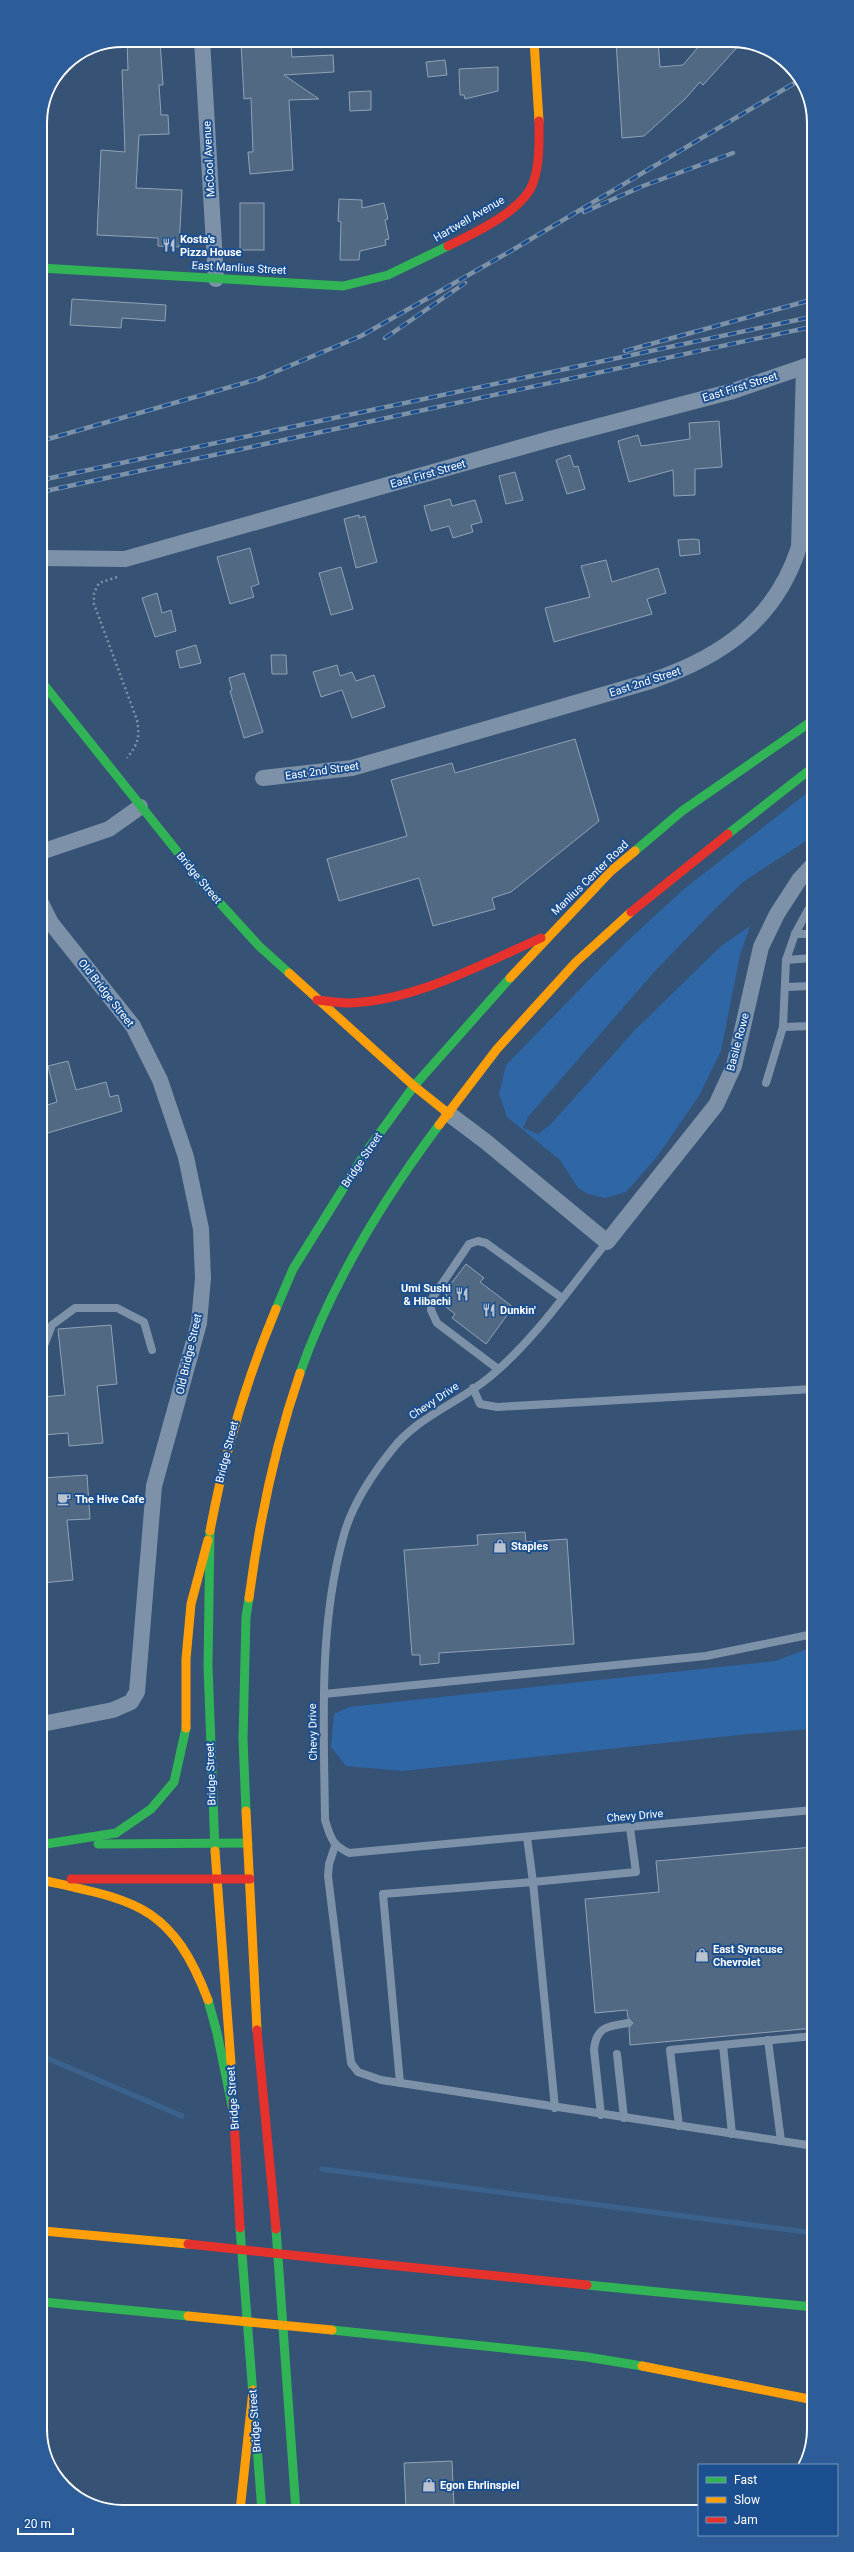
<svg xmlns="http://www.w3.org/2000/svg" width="854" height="2552" viewBox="0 0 854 2552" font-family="Roboto,sans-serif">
<rect width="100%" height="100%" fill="#365274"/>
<g fill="#2f66a5">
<path d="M812 789V837L743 882 710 914 655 971 528 1117 523 1128 538 1134 550 1125 634 1031 721 946 750 926 740 955 721 1051 699 1096 656 1158 626 1192 605 1198 588 1194 578 1188 560 1160 507 1117 499 1094 506 1065 623 945 684 889Z"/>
<path d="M813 1647V1729L748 1734 403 1771 346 1766 331 1747 334 1714 349 1707 775 1661Z"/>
</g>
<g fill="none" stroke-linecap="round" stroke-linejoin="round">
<g stroke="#3b618d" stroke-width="5.5">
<path d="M42 2056 182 2116"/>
<path d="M322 2169 814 2233"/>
</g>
</g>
<g fill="#526984" stroke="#92a2b6">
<path d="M127 40H160L163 85H159L161 115H168L169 134 139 135 136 188 182 190 179 247 158 246V238L97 235 101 150 125 152 122 70H128Z"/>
<path d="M616 40H658L660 67 683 65 704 40 742 42 703 85 700 82 685 99 644 136 622 138Z"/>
<path d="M282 41V45L291 44 292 57 333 55 334 72 284 75 319 99 289 100 293 170 250 174 248 152H253L251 98 244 99 241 43Z"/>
<path d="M445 60 447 75 428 77 426 62Z"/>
<path d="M498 67V91L465 99 464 95H460L459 69Z"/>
<path d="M371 91V110L350 111 349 92Z"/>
<path d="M339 199 362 200V208L384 203 388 219 385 220 389 239 385 240 386 245 360 251 359 260H340L341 222 338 221Z"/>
<rect x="240" y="203" width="24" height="47"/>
<path d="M72 299 166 305 165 321 122 318 121 328 70 325Z"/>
<path d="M719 421 722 467 695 469V495L674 496 673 470 629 482 618 441 638 435 641 446 690 439 689 423Z"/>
<path d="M570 455 574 467 578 466 585 489 567 494 556 460Z"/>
<path d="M515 472 523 500 506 504 499 476Z"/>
<path d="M450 499 452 506 475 500 482 522 471 525 473 532 453 538 449 526 431 531 424 506Z"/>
<path d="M359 515V518L365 516 377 562 356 568 344 519Z"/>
<path d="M694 539 699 540 700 554 680 556 678 540Z"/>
<path d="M250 548 259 584 251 587 254 597 230 604 217 557Z"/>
<path d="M606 560 612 582 658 568 666 593 647 599 652 614 554 642 545 608 590 597 581 566Z"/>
<path d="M341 567 353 609 331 615 319 573Z"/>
<path d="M157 593 162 613 171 610 176 631 155 637 142 598Z"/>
<path d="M196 645 201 663 180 668 176 651Z"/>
<path d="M271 655H286L287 674H272Z"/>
<path d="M337 665 340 676 352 672 356 681 374 675 385 707 352 718 342 690 321 697 313 672Z"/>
<path d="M244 673 263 732 244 738 230 691 232 690 229 678Z"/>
<path d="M575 739 599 821 511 892 492 898 495 909 433 926 419 878 339 901 327 859 407 836 391 780 452 763 455 773Z"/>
<path d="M68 1061 76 1090 106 1082 110 1097 118 1095 122 1111 41 1135V1107L57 1102 48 1066Z"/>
<path d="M466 1264 484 1278 480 1282 513 1307 486 1344 452 1318 455 1314 441 1303 447 1295 444 1293Z"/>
<path d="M111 1325 117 1384 97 1386 103 1443 69 1446 68 1433 42 1435V1397L65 1395 58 1329Z"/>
<path d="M87 1475 90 1519 67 1520 73 1580 42 1583V1478Z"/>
<path d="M525 1532 526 1542 567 1539 574 1644 439 1653V1663L420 1665V1655H412L404 1550 478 1545 477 1535Z"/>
<path d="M813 1847 814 2028 630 2045 629 2028 633 2023 628 2018 627 2010 595 2013 585 1899 659 1892 656 1861Z"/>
<path d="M452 2461 454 2506 406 2509 404 2463Z"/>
</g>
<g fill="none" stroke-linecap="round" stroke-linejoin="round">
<path stroke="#7d92a8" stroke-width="2.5" stroke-dasharray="2 3" stroke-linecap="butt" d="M117 577 99 583 94 593V604L137 720C140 738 138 744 127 758"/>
<g stroke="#7d92a8" stroke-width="8">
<path d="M799 516 812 515"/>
<path d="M795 934H812"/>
<path d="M786 960 812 958"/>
<path d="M785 987 812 986"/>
<path d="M783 1027 812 1026"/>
<path d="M766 1083 783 1027 786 960 795 934 808 910 812 907"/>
<path d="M607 1242C570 1287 537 1337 492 1375 460 1403 417 1416 391 1451 371 1476 351 1507 343 1538 318 1629 324 1727 325 1820 331 1838 331 1844 349 1853L813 1810"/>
<path d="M42 1351 52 1325 75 1308H117L144 1322 152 1350"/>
<path d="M498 1369 437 1323 431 1310V1300L469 1244 478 1241 486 1243 562 1298"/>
<path d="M473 1388 480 1404 497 1407 813 1389"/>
<path d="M324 1694 706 1656 813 1634"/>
<path d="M527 1837 533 1882 636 1872 630 1828"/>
<path d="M335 1846 329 1864 328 1876 351 2063 358 2072 381 2080 814 2146"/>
<path d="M768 2040 781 2141"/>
<path d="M723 2045 732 2134"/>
<path d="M617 2054 624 2118"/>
<path d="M400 2083 383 1894 533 1882 555 2108"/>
<path d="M601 2115 594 2050C596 2027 607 2026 628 2023"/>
<path d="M679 2126 670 2050 814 2036"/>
</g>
<g stroke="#7d92a8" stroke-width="16">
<path d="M202 40 216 279"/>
<path d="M41 558 125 559 550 439 733 391 812 364"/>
<path d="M263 778 352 768 654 680C723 656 776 619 799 547L804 367"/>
<path d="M41 852 109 829 140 807"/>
<path d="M41 903 51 923 133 1026 160 1080 186 1157 201 1229 203 1278 199 1323 154 1486 137 1692 131 1702 113 1710 42 1724"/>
<path d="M449 1114 485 1141 607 1242 716 1105 734 1066 761 947 777 914 799 880 812 866"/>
</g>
<g stroke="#30b455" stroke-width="9">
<path d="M40 268 343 286 388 275 448 246"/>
<path d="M41 681 208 890 259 946 289 973"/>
<path d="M728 834 812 768"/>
<path d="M635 851 682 811 812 721"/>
<path d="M276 1309 293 1269 366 1152 414 1086 510 978"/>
<path d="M300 1373C331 1284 383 1200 439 1125"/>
<path d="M210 1531 208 1666 215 1851"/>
<path d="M246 1811 243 1739 246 1617 249 1598"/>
<path d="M46 1844 116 1833 151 1809 174 1782 186 1728"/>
<path d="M98 1844 248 1843"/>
<path d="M208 2000 217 2033 235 2120"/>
<path d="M240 2228 262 2511"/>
<path d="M276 2229 296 2511"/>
<path d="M587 2285 814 2307"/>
<path d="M43 2302 188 2316"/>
<path d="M332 2330 587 2357 642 2366"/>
</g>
<g stroke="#ff9f0a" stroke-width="9">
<path d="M534 40 539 121"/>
<path d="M289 973 414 1086 449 1114"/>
<path d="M510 978 611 871 635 851"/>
<path d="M439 1125 497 1049 576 962 631 912"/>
<path d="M210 1531C224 1454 246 1381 276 1309"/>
<path d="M249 1598C259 1522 275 1446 300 1373"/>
<path d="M186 1728V1659L191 1604 208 1540"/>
<path d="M246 1811 257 2030"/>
<path d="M215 1851 231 2063"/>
<path d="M42 1880C134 1901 171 1903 208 2000"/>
<path d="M43 2231 188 2244"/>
<path d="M642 2366 814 2400"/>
<path d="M240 2511 253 2390"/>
</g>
<g stroke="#e5322d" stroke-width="9">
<path d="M448 246C474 233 523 211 533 183 540 164 539 141 539 121"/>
<path d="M631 912 728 834"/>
<path d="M317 1000C328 1001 339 1003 351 1003 417 1000 482 964 541 938"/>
<path d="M71 1879H250"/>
<path d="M257 2030 276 2229"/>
<path d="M233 2101 240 2228"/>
<path d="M328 2259 587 2285"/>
</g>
<g stroke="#7e92a7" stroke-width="4.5">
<g id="rail">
<path d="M584 212 643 186 733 153"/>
<path d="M385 338 465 283"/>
<path d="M625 351 811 300"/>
<path d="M41 441 258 379 361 336 509 252 798 81"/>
<path d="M41 480 811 317"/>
<path d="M41 492 811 327"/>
</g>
</g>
<use href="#rail" stroke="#1b4f8f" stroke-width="3" stroke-dasharray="9" stroke-linecap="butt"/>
<path stroke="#ff9f0a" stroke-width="9" d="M188 2316 332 2330"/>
<path stroke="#e5322d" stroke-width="9" d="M188 2244 328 2259"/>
</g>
<defs>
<g id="restaurant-bare" transform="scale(1.08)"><path d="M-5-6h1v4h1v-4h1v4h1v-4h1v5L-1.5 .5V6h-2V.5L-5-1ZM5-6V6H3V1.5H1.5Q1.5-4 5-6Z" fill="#b9c2ce" stroke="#1b4f8f" stroke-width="2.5" paint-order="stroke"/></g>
<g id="cafe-bare" transform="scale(1.08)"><path d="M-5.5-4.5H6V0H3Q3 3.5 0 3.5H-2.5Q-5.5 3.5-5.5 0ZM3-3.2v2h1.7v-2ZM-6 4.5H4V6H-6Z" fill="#b9c2ce" stroke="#1b4f8f" stroke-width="2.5" paint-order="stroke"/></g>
<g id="shop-bare" transform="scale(1.08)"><path d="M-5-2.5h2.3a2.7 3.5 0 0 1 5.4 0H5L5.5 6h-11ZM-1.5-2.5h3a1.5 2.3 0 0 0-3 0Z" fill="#b9c2ce" stroke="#1b4f8f" stroke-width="2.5" paint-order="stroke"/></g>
</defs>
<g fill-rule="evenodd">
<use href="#restaurant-bare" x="169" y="245"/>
<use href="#restaurant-bare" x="462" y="1294"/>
<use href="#restaurant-bare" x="489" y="1310"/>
<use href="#cafe-bare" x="64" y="1499"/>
<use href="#shop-bare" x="500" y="1546"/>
<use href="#shop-bare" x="702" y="1955"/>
<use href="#shop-bare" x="429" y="2485"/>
</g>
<g text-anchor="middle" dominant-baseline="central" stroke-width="4" stroke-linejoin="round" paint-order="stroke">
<g font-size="11" fill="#fff" stroke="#1b4f8f">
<text transform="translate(209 159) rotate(-93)">McCool Avenue</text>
<text transform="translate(469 219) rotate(-30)">Hartwell Avenue</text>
<text transform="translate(239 268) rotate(3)">East Manlius Street</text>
<text transform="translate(740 387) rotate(-17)">East First Street</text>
<text transform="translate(428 474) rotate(-16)">East First Street</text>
<text transform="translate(645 682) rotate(-18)">East 2nd Street</text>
<text transform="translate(322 771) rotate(-8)">East 2nd Street</text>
<text transform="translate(199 878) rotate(50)">Bridge Street</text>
<text transform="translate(590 878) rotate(-44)">Manlius Center Road</text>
<text transform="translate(106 993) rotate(52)">Old Bridge Street</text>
<text transform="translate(738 1042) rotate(-75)">Basile Rowe</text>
<text transform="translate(362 1160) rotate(-56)">Bridge Street</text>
<text transform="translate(189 1354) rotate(-77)">Old Bridge Street</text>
<text transform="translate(434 1401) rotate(-34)">Chevy Drive</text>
<text transform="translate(227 1452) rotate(-76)">Bridge Street</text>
<text transform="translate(313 1732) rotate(-91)">Chevy Drive</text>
<text transform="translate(211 1774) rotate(-92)">Bridge Street</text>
<text transform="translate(635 1816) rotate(-5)">Chevy Drive</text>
<text transform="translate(233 2098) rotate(-94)">Bridge Street</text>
<text transform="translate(255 2421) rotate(-94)">Bridge Street</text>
</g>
<g font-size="11" font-weight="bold" fill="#fff" stroke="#1b4f8f" text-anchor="start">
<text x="180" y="239">Kosta's<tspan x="180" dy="13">Pizza House</tspan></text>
<text x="451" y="1288" text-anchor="end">Umi Sushi<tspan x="451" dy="13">&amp; Hibachi</tspan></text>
<text x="500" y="1310">Dunkin'</text>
<text x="75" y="1499">The Hive Cafe</text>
<text x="511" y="1546">Staples</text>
<text x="713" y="1949">East Syracuse<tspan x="713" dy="13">Chevrolet</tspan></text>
<text x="440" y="2485">Egon Ehrlinspiel</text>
</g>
</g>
<path d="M0 0H854V2552H0ZM123 47H731A76 76 0 0 1 807 123V2429A76 76 0 0 1 731 2505H123A76 76 0 0 1 47 2429V123A76 76 0 0 1 123 47Z" fill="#2d5d98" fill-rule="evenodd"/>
<path fill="none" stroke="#fff" stroke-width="2" d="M123 47H731A76 76 0 0 1 807 123V2429A76 76 0 0 1 731 2505H123A76 76 0 0 1 47 2429V123A76 76 0 0 1 123 47Z"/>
<rect x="698" y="2464" width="140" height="72" fill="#1b4f8f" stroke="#7695bc"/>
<rect x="706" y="2477" width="20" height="6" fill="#30b455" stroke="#7695bc"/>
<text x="734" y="2484" font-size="12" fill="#ffffff">Fast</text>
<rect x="706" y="2497" width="20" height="6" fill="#ff9f0a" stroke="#7695bc"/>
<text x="734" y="2504" font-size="12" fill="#ffffff">Slow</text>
<rect x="706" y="2517" width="20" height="6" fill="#e5322d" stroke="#7695bc"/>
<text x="734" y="2524" font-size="12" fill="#ffffff">Jam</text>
<path d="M18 2528v6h55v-6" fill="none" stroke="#ffffff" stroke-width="2"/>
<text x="24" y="2528" font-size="12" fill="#ffffff" stroke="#1b4f8f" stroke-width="3" paint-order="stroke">20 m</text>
</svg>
